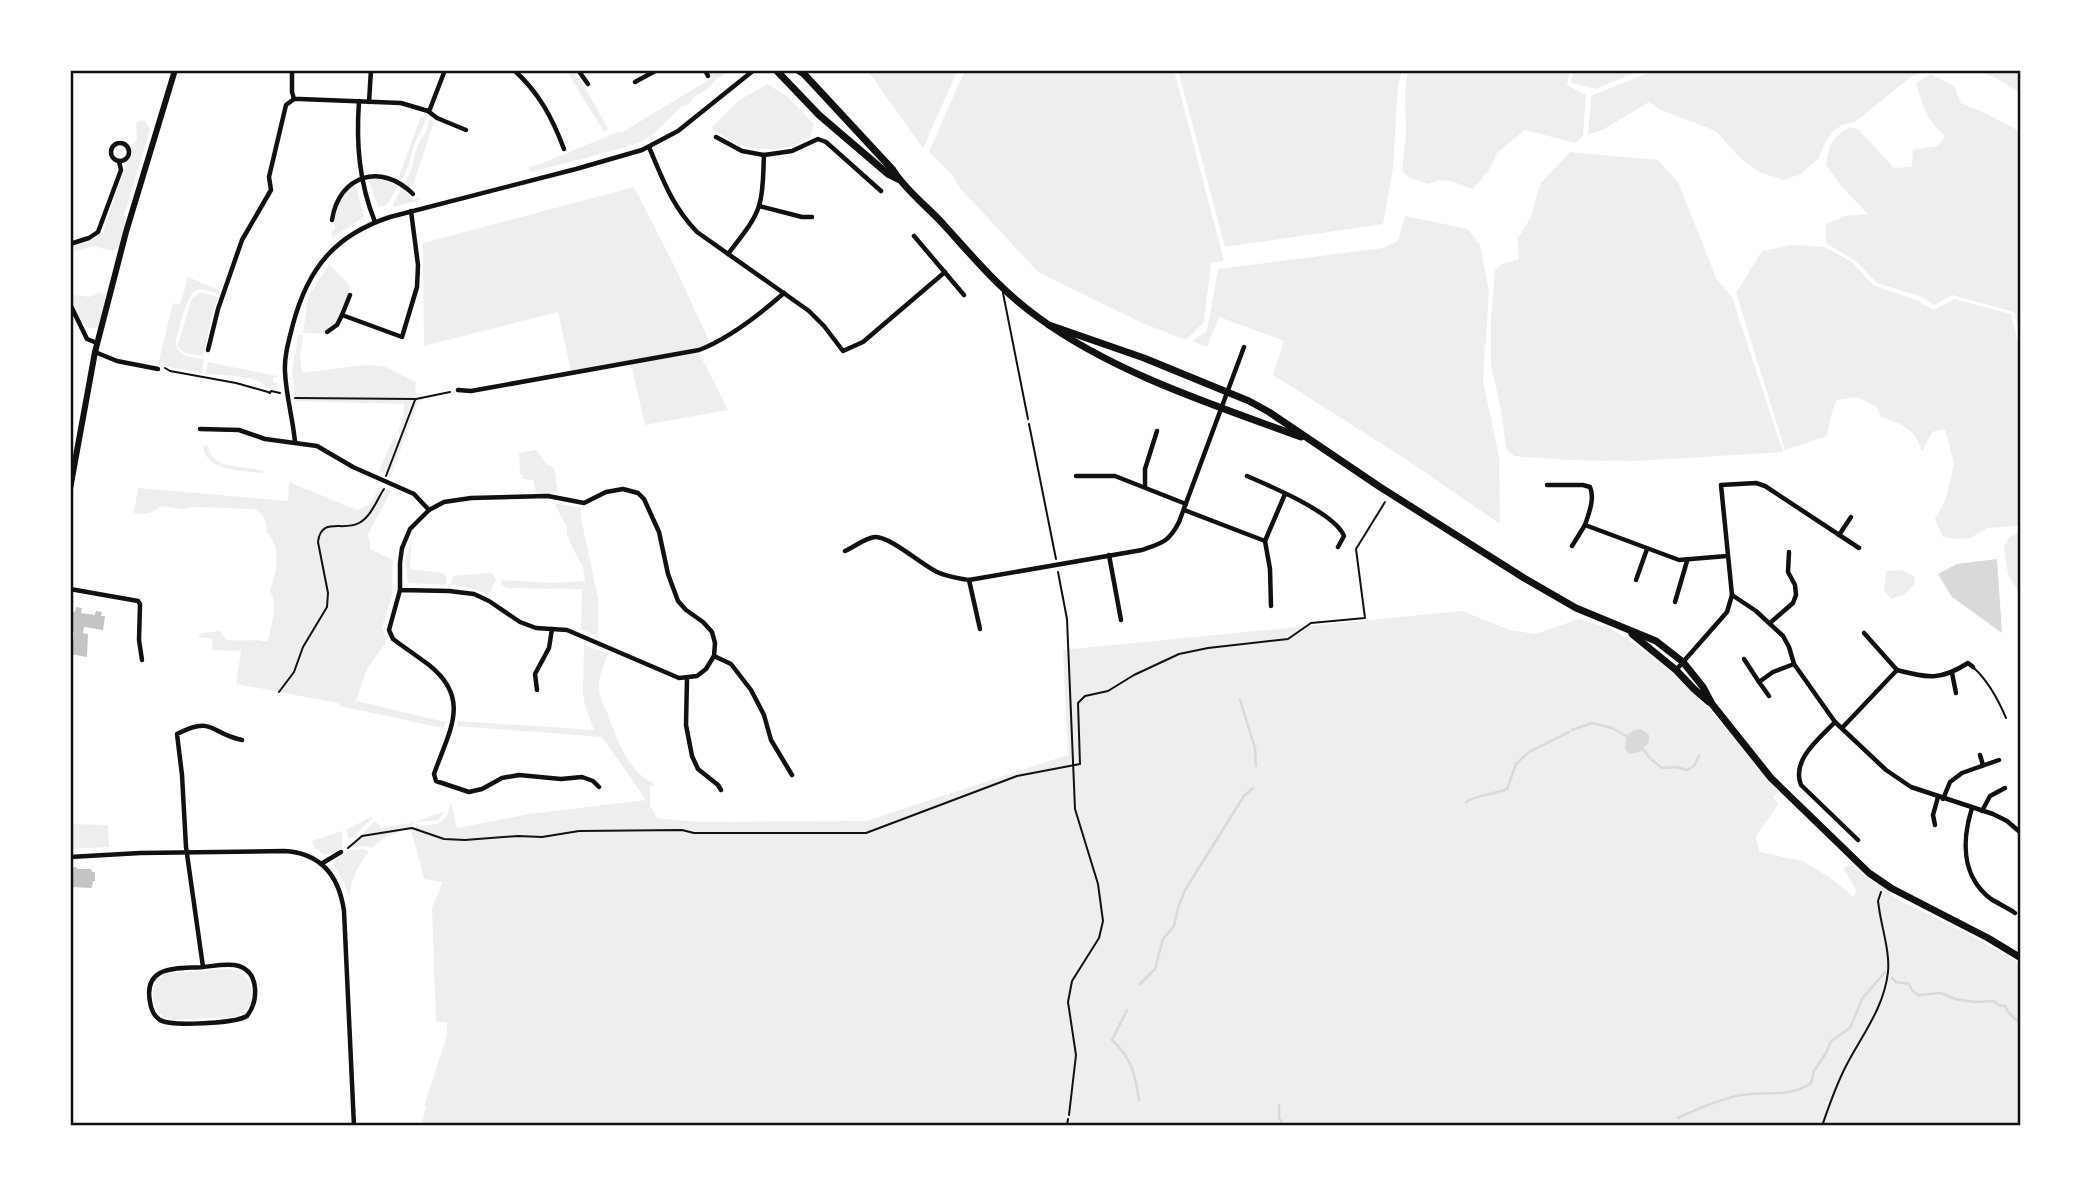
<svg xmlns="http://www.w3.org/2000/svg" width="2091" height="1196" viewBox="0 0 2091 1196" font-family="'IBM Plex Serif',serif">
<rect width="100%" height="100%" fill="#fff"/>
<g fill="#eee">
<path d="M566 70H573L590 96 608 129 604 132Z"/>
<path d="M708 70H730L715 80 709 88 694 97 689 104 681 107 651 136 640 142 616 150 531 172 529 167 543 163 620 131 621 133 712 78Z"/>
<path d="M867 70H958L923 148Z"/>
<path d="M965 70H1174L1224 261 1211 263 1204 322 1186 340 1142 323 1038 272 959 187 952 174 929 152Z"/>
<path d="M1178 70H1402L1398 85 1393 168 1383 224 1225 247Z"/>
<path d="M1408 70H1570L1567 85 1586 95 1583 136 1575 143 1525 130 1497 153 1489 170 1473 189C1457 184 1444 175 1429 184L1410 178 1402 171 1406 134 1405 94Z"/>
<path d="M1573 70H1642L1596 89 1571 83Z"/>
<path d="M1655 70H1927L1912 76 1855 122 1842 125 1831 133 1822 149 1819 158 1801 174 1783 180 1759 172 1739 157 1716 131 1659 109 1649 102 1604 129 1588 135 1591 96Z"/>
<path d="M1975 70H2021V93L1992 76Z"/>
<path d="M1931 74 1954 86 1961 103 1987 114 2021 132V337L2014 312 1952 295 1934 305 1922 297 1877 283 1857 262 1826 243V224L1845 216 1868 214 1841 186 1826 165C1830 144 1831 138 1850 127L1859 130 1894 168 1912 167 1913 150 1938 146 1945 136C1926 119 1923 106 1916 83Z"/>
<path d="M767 84 787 96 814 124 810 138 795 145 774 150 740 146 711 128 738 101Z"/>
<path d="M421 116 426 118C423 131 416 137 413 149 409 162 409 168 401 181L398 179Z"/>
<path d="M429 119 434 122 412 188 404 183C413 170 412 164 416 151 420 138 427 136 429 119Z"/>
<path d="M142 120 146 122 150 130 124 215 125 221 119 247 112 251 93 246 70 253V247L88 242 103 232 127 161 130 157 129 146 137 141 136 123Z"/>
<path d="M1570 152 1658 160 1678 182 1717 280 1732 297 1783 452 1636 461 1568 460 1514 456 1506 448 1501 410 1491 364V318L1495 270 1502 264 1519 259 1518 238 1531 217 1540 184Z"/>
<path d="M376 178 388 181 398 186 387 205 378 207 368 179Z"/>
<path d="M355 184 364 217 332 238V230H335C334 211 340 196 355 184Z"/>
<path d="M402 187 414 200 418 197 420 200 393 207V205Z"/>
<path d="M634 187 675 267 710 343 697 348 571 371 558 312 424 346 423 243Z"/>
<path d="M1405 216 1468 229 1480 245 1489 291 1483 381 1499 456 1500 524 1404 458 1273 375 1284 341 1219 317 1207 347 1192 341 1207 331 1218 269 1383 248 1398 241Z"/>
<path d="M1792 245 1825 247 1852 262 1873 285 1916 300 1933 310 1955 299 2011 314 2021 355V524L2016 526 1988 528 1970 538 1957 539 1943 537 1935 519 1946 499 1954 464 1945 429 1932 432 1922 452C1916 429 1902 424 1881 417L1876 406 1857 397 1837 400 1832 412 1827 436 1785 450 1736 293 1762 251Z"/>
<path d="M329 264 350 286C346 299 341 326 327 332 320 334 310 333 303 333L308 298Z"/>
<path d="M188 277 221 291 219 295C213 293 204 288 197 290 187 293 179 329 176 340 176 357 190 357 204 359L202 373 158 365 173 303 180 305Z"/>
<path d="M70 287 74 296 78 295 89 297 99 292 105 295 104 322 97 328H89L82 322 74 320C70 314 67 303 73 297L70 292Z"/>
<path d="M201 292 218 297 211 319 203 356 185 353 178 347V344L192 298Z"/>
<path d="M298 335H303L300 357 302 373 363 365 383 366 416 382 415 392 423 400 418 401 391 476 388 475 412 407 410 409 386 474 379 471 393 439H399L400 436 398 431 403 418 404 404 296 401 292 372Z"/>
<path d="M699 353 728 410 645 425 631 364Z"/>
<path d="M208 362 277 376V377H273V382L277 383 278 391C268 390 262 381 252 379 237 375 221 375 205 374Z"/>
<path d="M203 445 208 446C213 473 246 463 265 472L261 473C241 470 205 472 203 445Z"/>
<path d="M536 450 547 464 554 468 558 491 556 493 540 495 536 493 533 480 523 479V476L520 473 519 453Z"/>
<path d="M289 482 357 510C372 506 373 500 379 486L391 491 367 536 370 541V549L393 560 392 596 382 627 386 639 385 644 367 669 356 701 446 722 443 728 340 706 338 703 236 684 241 651 212 650 213 639 198 637 202 633 220 631 226 640C240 642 256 638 267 642 270 636 276 607 274 602 274 598 271 594 270 590 277 570 282 548 266 531 268 521 263 515 256 509L195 507 183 509 161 506C152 514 144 515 134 513L138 488 288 501Z"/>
<path d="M554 503 581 508V518L598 598V637L581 629 582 589 507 588 501 585 502 580 552 583 585 581 583 567 572 547 567 534V527Z"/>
<path d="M2021 531V639L2020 595 2008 574 2004 547 2009 537Z"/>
<path d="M412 538 410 569 443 573 447 578 446 585 408 583 405 561Z"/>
<path d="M1902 570 1914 576 1915 584 1905 594 1891 599 1884 590 1886 571Z"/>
<path d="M489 573 493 574 496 579 489 595 468 587 451 585 453 576Z"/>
<path d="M1462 611 1510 630 1536 634 1579 619 1612 629 1670 669 1725 726 1779 792 1773 797 1778 805 1756 836 1759 852 1803 861 1829 877 1854 897 1856 890 1844 869 1849 864 1897 899 1965 932 2021 964V1126H421L426 1107 424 1106 447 1036V1022H436L432 908 443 882 424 879 411 829 416 830 414 828 417 826C440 824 445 826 451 802L457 828 530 814 646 800 602 737 457 726 458 721 594 730 585 706 583 691 584 645 608 654C604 665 597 680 599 691 600 698 604 706 607 712 616 737 628 773 655 784L650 787V805L657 818 699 822 866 821 1068 755 1063 650Z"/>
<path d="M445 811 438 820 415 822 411 827 359 837 375 821 382 828 415 822Z"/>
<path d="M371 817 373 818 349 840 346 830Z"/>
<path d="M70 824 108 825 109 847 70 849Z"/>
<path d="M405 830 386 837 371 848 365 846 349 848 363 836Z"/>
<path d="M342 831V847L334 853 324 855 314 847 312 841Z"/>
<path d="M362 849 369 851C359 864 351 878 350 895H348L344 883 333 862 348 851Z"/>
<path d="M231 969C256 974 260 1009 235 1017L172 1020C149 1015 146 983 168 973Z"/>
</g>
<g fill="#d9d9d9">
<path d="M1997 559 2002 633 1952 597 1938 574 1957 564Z"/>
<path d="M1641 729 1649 735V742L1640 752 1629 754 1625 749 1626 736 1634 730Z"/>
</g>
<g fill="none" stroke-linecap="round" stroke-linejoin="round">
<g stroke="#d9d9d9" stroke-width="2.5">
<path d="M1240 700 1255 748 1256 766"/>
<path d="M1572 730 1592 723 1612 728 1626 736"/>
<path d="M1643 749 1650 758"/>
<path d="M1652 760 1662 768 1676 767 1687 770 1694 766 1699 756"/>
<path d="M1466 802C1477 794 1494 795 1507 789L1516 764 1529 752 1569 732"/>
<path d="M1892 978 1896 982 1909 984 1912 990 1918 995 1941 993 1955 999 1976 1002 1994 1001 1998 1005 2005 1006 2009 1013 2021 1024"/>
<path d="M1140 984 1155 969 1163 939 1174 926 1178 908 1185 890 1244 796 1253 788"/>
<path d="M1127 1010 1112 1040C1132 1059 1135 1073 1139 1100"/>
<path d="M1279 1105V1117L1283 1126"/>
<path d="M1678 1118C1697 1109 1720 1099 1741 1095 1765 1091 1790 1098 1811 1083L1814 1071 1826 1053 1831 1041 1850 1028 1862 999 1885 972"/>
</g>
</g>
<g fill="#c4c4c4">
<path d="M76 607 82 608 81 613 95 615 96 611 102 612 101 616H105L103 630 84 627 83 633 88 634 87 657 70 654V642L73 643 74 632H70V611L75 612Z"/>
<path d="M77 867V869H91L92 872H95V881H93L92 888 70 887V868Z"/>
</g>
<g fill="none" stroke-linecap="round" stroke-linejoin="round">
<g stroke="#111" stroke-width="2">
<path d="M165 368 170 371 236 383 268 392 270 393 271 391 280 393"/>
<path d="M295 398 416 399 450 392"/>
<path d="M1029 424 1056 559"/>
<path d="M386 476 415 400"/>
<path d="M1058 572 1067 619 1075 809 1098 884 1103 921 1099 938 1072 981 1068 1002 1076 1055 1069 1115"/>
<path d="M279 692 294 672 303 647 327 607 328 593 318 542C321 516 343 532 359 523 372 516 378 497 384 489"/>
<path d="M348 848 362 836 412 828 444 839 465 840 518 836 542 837 579 831 682 830 694 833H866L1017 776 1080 764 1078 703 1085 696 1108 691 1134 675 1179 654 1208 648 1288 639 1311 623 1365 618 1356 549 1385 502"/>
<path d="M1822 1126C1829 1106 1836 1085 1846 1066 1862 1035 1884 1008 1888 972 1890 952 1882 929 1879 908L1878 901 1881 892"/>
</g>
<g stroke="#111" stroke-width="2">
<path d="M1003 293 1028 419"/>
<path d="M1974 668C1989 682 1998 699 2006 718"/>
<path d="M1067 1126 1068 1119"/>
</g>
<g stroke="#111" stroke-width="4.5">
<path d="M292 70V92L294 99"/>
<path d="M514 70C539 93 552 117 564 149"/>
<path d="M578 70 588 84"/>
<path d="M705 70 708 76"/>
<path d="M635 82 657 70"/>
<path d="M359 101C356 144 359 182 375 222"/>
<path d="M369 102 371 70"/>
<path d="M428 111 437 118 466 130"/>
<path d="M716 137 742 151 764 155"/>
<circle cx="120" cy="152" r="9"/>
<path d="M649 147C663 180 672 206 697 232L809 311 824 326 843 351 863 342 945 272"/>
<path d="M759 206 802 217H812"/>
<path d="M332 220C339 175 381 162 413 194"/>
<path d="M914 236 964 295"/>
<path d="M70 244 89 238 98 232 121 170 119 161"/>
<path d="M728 254C739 239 753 224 759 206 764 190 763 172 764 155L792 151 818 139 826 142 881 191"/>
<path d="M350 295 342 315 402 337 417 287 418 265 411 211"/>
<path d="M70 304 87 339 97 343"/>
<path d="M327 332 337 325 342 315"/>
<path d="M208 350 218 309 242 240 271 190 269 177 286 105 294 99H300L401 103 428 111 430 109 445 70"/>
<path d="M95 352 117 361 158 369"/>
<path d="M458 390 471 391 699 350C730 338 759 315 784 293"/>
<path d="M200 429 239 430 265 439 317 446 353 467 414 494 429 510"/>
<path d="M295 442C293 419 286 396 285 372 284 356 289 340 293 324 308 268 335 235 390 217L576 169 642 150 678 131 754 70"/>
<path d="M1076 476H1115L1186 504"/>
<path d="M1247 476C1270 486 1335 513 1344 536L1338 547"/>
<path d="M1547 485H1583L1590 487C1595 498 1589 513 1585 525L1679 560 1727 556"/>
<path d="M1145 487V469L1157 431"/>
<path d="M1184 510 1265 541 1270 569 1271 606"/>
<path d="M1839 535 1851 517"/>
<path d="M1265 541 1285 494"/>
<path d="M1572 546 1585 525"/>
<path d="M845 551C854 547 865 538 875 537 889 536 921 564 937 572 947 577 958 578 969 580L1142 550C1162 543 1169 542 1179 522L1244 347"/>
<path d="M1109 555 1121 620"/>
<path d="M969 580 980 629"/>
<path d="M1636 580 1647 549"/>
<path d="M70 589 138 601 140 604 139 640 142 660"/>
<path d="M400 590 449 591 474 594 489 601 520 622 536 628 567 630 679 678 697 676 706 669 714 656 715 643 712 632 703 622 686 610 678 601 668 574 659 532 644 499 638 493 623 489 606 492 584 503 548 496 471 498 444 502 429 510 410 529 402 548 400 563V590L389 630 393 639C405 648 417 656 429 665 472 699 449 731 434 774L436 781 469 792 482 789 502 778 519 775 561 779 582 777 593 781 599 787"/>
<path d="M1732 595 1756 611 1783 636 1789 647 1794 664 1835 722 1886 770 1911 787 1993 814 2007 821 2021 833"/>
<path d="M1675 602 1687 561"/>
<path d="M1770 623 1793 603 1796 595 1795 585 1788 572 1789 552"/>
<path d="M1864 633 1897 670"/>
<path d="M714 656 731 664 751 690 764 715 771 740 792 775"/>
<path d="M1744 659 1759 682"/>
<path d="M1676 670 1727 612 1732 595 1721 485 1756 483 1765 486 1859 548"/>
<path d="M1952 673 1956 693"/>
<path d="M687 678 686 725 692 756 698 769 718 785 721 790"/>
<path d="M537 690 535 674 549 648 552 629"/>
<path d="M1769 696 1759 682 1773 672 1794 664"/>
<path d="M1835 722C1819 739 1791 760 1801 785L1858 840"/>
<path d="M1842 728 1897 670C1928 678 1940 681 1968 663L1973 667"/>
<path d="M1980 755 1983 765"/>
<path d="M1943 799 1950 782 1962 773 1999 760"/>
<path d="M1972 808C1962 840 1961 876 1991 899 1999 904 2008 908 2015 913"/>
<path d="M1982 811 1990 796 2005 788"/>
<path d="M1935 825 1933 815 1938 797"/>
<path d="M70 857 140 853 284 851C321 853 339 876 344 911L354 1126"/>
<path d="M321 864 341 852"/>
<path d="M203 967C214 966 228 963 239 966 260 973 258 1002 247 1016 236 1023 172 1027 160 1020 154 1016 151 1009 150 1002 143 964 178 969 203 967L186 847 182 775 177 734C214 715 210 734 242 740"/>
</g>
<path stroke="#111" stroke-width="6" d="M70 489 95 352 126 232 175 70"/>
<g stroke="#111" stroke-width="7">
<path d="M776 70 819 115 888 174 898 179"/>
<path d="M798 70 804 74 893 170C906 191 928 207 944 225 974 258 1002 292 1039 318 1114 373 1214 405 1301 437"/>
<path d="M1049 325 1144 358 1249 401 1269 412 1380 487 1524 578 1576 608 1656 641 1683 662 1703 687 1712 704 1771 778 1869 873 1891 888 1988 938 2021 958"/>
<path d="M1632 634 1676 670 1694 689 1709 702"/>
</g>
</g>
<rect width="2091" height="1196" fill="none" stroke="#ffffff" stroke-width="144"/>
<rect x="72" y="72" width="1947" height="1052" fill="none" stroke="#111" stroke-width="2.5"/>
</svg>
